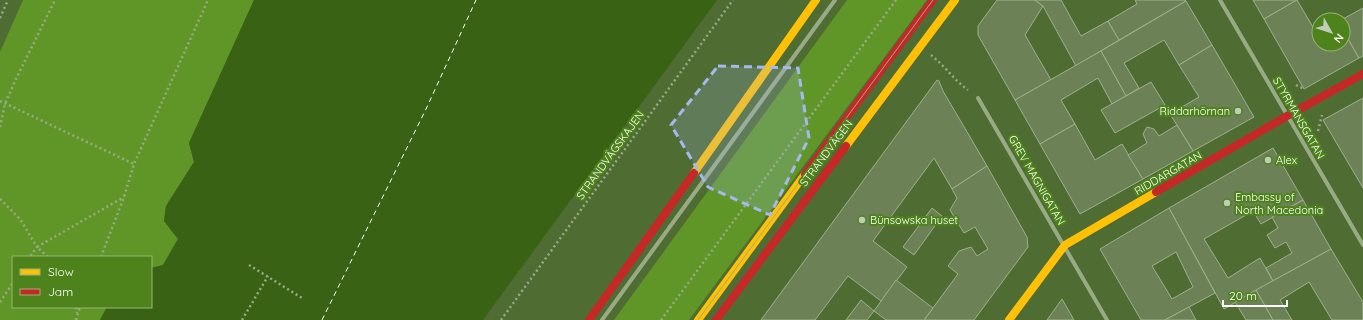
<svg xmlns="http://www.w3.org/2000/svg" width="1363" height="320" viewBox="0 0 1363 320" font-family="Quicksand,sans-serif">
<rect width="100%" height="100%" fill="#4f6c33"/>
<g fill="#5f9627">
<path d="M23 0H254L189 143 194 162 166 206 164 221 178 239 163 265 151 268V257H13V307H107L100 320H0V52Z"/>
<path d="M847 0H927L689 320H614Z"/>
</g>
<path fill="#3a6215" d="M254 0H717L483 320H100L107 307H151V268L163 265 178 239 164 221 166 206 194 162 189 143Z"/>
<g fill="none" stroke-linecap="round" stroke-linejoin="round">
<path stroke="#fdfefb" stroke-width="1" stroke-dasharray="5 4" stroke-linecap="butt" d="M322 320 427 107 476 0"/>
</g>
<g fill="#6c8256" stroke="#9eb08d" fill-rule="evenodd">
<path d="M997 0H1035L1043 6 1025 35 1051 80 1015 100 978 35V26Z"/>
<path d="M1035 0H1061L1081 36 1108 21 1119 40 1076 66 1043 6Z"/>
<path d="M1135 0H1185L1186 1 1119 40 1108 21 1137 4Z"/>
<path d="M1253 0H1297L1264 19Z"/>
<path d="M1297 0 1317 34 1319 33V44H1343V30L1359 58 1304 89 1264 19Z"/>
<path d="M1186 1 1212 45 1179 65 1164 40 1124 63 1139 88 1126 96 1101 51Z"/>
<path d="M1363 8V56L1359 58 1343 30V20H1341Z"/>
<path d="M1212 45 1254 117 1193 151 1170 114 1199 97 1179 65Z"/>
<path d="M1101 51 1126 96 1112 104 1098 78 1061 100 1075 124 1040 144 1015 100Z"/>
<path d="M937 80 939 81 943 91 987 166 952 189 934 158 873 241 907 267 881 301 848 276 815 320H761Z"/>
<path d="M1151 82 1165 105 1115 133 1101 110Z"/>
<path d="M1363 98V188L1323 120Z"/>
<path d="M1075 124 1095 160 1122 144 1143 179 1080 214 1040 144Z"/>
<path d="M1177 125 1193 151 1143 179 1128 155 1147 143 1143 134 1147 127 1154 129 1159 136Z"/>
<path d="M1273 148 1303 200 1261 224 1253 211 1204 239 1228 278 1260 258 1273 281 1224 309 1169 208Z"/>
<path d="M987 166 1027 237 1028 247 974 320H924L958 274 948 266 959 251 971 247 977 256 988 249 975 227 964 233 950 210 957 198 952 189Z"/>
<path d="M1303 200 1331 249 1273 281 1266 268 1292 253 1286 242 1275 248 1267 235 1278 228 1272 217Z"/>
<path d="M932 208 942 216 914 255 903 247Z"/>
<path d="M1169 208 1215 293 1165 320H1141L1100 249ZM1176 252 1193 287 1172 299 1152 266Z"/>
<path d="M1331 249 1363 302V320H1332L1309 282 1280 300 1292 320H1273L1256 290Z"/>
<path d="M896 280 933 308 924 320H886L874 311Z"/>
<path d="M1256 290 1273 320H1246L1235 302Z"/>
<path d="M1062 299 1074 320H1047Z"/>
<path d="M861 300 874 311 867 320H846Z"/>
<path d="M1189 307 1196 320H1165Z"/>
</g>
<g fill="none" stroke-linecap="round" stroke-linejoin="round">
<g stroke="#98ab85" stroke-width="2.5" stroke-dasharray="2 3" stroke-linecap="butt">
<path d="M0 18 8 0"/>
<path d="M931 55C945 66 954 80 968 90"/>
<path d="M1296 85 1304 89"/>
<path d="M0 101 134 164"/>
<path d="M0 127 5 104 16 79 55 0"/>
<path d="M1318 131 1322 115"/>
<path d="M0 199 20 219 37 247 30 257"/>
<path d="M48 257 37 247 124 197"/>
<path d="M101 257 124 197 134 164 208 0"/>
<path d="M249 265 302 298"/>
<path d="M0 302 13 283"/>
<path d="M76 307 77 313"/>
<path d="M76 320 80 307"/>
<path d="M242 320 268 276"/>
<path d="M501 320 733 0"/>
<path d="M661 320 896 0"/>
</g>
<g stroke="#98ab85" stroke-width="4">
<path d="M1220 0 1363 245"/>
<path d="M978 98 1107 320"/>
<path d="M602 320 835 0"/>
</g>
<g stroke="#ffc107" stroke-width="8">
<path d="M846 146 955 0"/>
<path d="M694 173 816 0"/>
<path d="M698 320 805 174"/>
<path d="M1009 320 1065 245 1156 192"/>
</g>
<g stroke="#c62828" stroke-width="8">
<path d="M805 174 933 0"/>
<path d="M1156 192 1287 116 1363 74"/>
<path d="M589 320 694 173"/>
<path d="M716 320 846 146"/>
</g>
<g stroke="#9aab87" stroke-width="1">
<path d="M602 320 835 0"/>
<path d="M698 320 933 0"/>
</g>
</g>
<path fill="#a5b8ef" fill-opacity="0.2" stroke="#a5b8ef" stroke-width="3" stroke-dasharray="8 5" stroke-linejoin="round" d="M718 66 798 68 809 138 770 215 708 187 671 125Z"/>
<g fill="#c1ccb8" stroke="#4e831c" stroke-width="1.5">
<circle cx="1238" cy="111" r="4"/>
<circle cx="1268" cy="160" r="4"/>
<circle cx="1227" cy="203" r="4"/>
<circle cx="862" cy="220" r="4"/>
</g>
<g text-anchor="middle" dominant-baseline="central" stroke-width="4" stroke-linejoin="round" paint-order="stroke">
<g font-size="11" fill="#fff" stroke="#4e831c" text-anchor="start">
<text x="1230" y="111" text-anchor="end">Riddarhörnan</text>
<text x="1276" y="160">Alex</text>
<text x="1235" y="197">Embassy of<tspan x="1235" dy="13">North Macedonia</tspan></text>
<text x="870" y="220">Bünsowska huset</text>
</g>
<g font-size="11" fill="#fff" stroke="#4e831c">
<text transform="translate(1299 118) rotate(60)">STYRMANSGATAN</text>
<text transform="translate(826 153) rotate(-53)">STRANDVÄGEN</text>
<text transform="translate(610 155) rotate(-54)">STRANDVÄGSKAJEN</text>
<text transform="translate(1168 173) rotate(-30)">RIDDARGATAN</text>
<text transform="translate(1037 180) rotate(60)">GREV MAGNIGATAN</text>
</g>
</g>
<rect x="12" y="256" width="140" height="52" fill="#4e831c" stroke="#95b577"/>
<rect x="20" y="269" width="20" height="6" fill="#ffc107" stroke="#95b577"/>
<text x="48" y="276" font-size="12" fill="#ffffff">Slow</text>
<rect x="20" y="289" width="20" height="6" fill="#c62828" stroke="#95b577"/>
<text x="48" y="296" font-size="12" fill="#ffffff">Jam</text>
<g transform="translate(1331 32) rotate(129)"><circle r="19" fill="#4e831c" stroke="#95b577"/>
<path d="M0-3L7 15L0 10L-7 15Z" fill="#c1ccb8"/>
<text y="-6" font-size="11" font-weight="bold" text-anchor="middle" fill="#ffffff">N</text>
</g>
<path d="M1223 300v6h64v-6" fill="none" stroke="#ffffff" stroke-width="2"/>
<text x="1229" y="300" font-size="12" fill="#ffffff" stroke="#4e831c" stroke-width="3" paint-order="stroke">20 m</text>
</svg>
